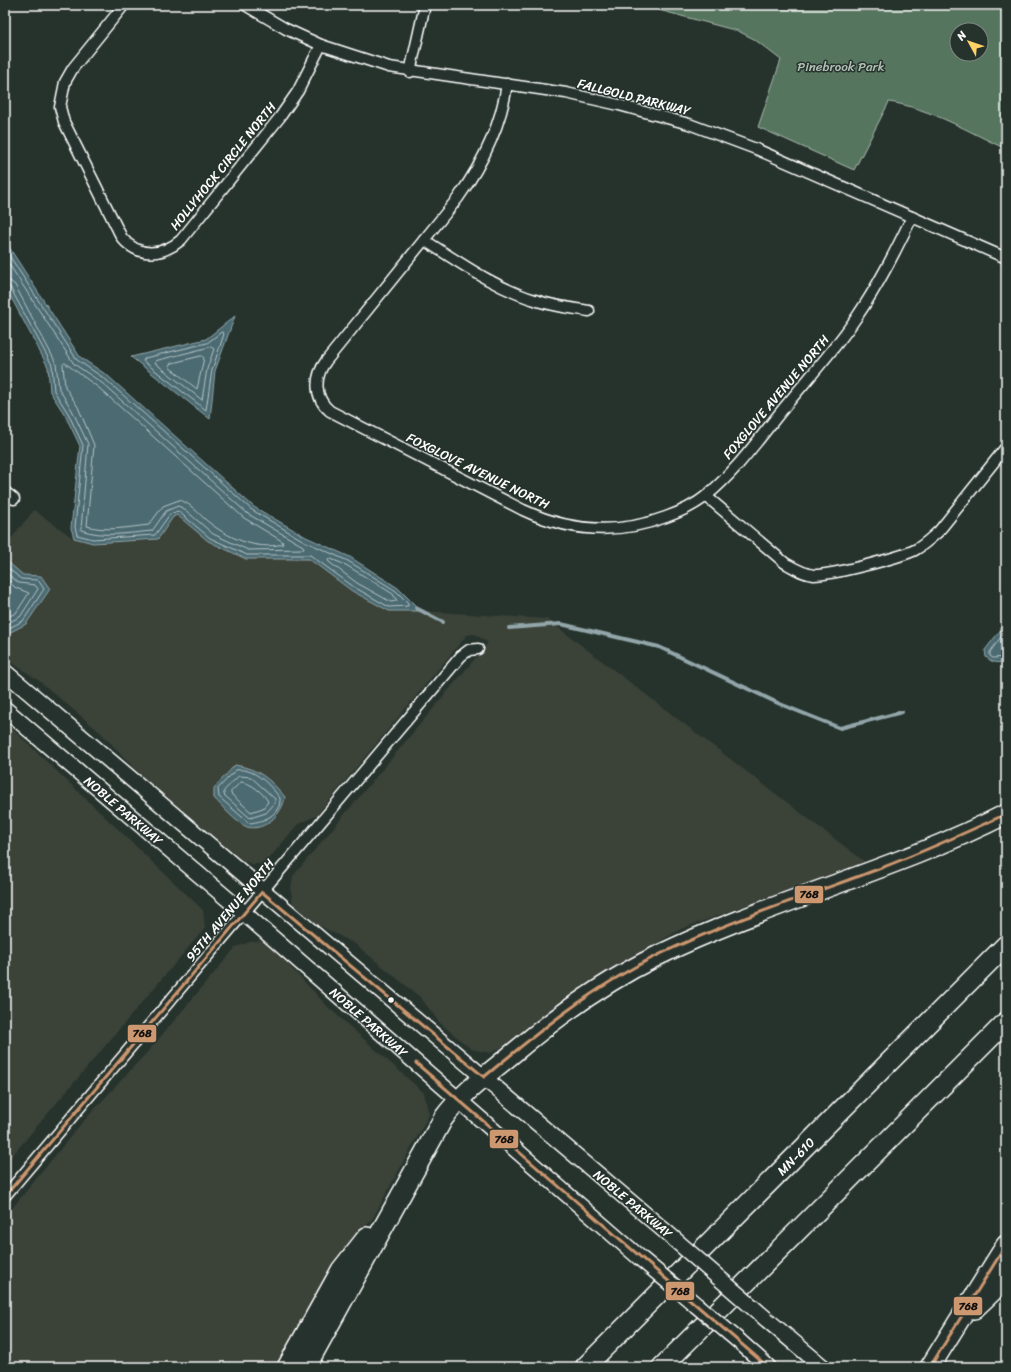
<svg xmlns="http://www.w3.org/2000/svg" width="1011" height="1372" viewBox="0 0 1011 1372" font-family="Sriracha,sans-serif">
<rect width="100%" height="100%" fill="#26332d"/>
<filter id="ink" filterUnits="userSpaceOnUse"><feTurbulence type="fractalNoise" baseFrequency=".025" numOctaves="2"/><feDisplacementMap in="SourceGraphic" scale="8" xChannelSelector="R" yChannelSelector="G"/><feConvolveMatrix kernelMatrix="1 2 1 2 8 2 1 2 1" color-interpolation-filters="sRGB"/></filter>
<g filter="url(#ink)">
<g fill="#3b4239">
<path d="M34 510 73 538 93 543 158 539 173 517 177 515 208 541 246 559H309L352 591 389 611H421L547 619 865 862 681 929 582 987 505 1046 490 1053 471 1049 439 1022 421 998 355 944 305 918 293 905 291 890 293 876 488 643 475 634 467 635 316 816 298 824 267 861 260 864H251L240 859 140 774 101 733 38 680 5 658V546Z"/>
<path d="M5 722 203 910 205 928 5 1164Z"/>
<path d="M262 941 271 946 328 1007 424 1093 429 1115 373 1218 339 1259 280 1367H5V1217L80 1125 151 1048 236 947 250 942Z"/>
</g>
<path fill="#56755e" stroke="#aabaae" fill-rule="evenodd" d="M640 5H1006V149C969 132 930 108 889 102L854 170 758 127 781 60 754 39 738 31ZM957 30H981V54H957Z"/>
<g fill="#4b6b72" stroke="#93a6aa">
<path d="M5 241 80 357 108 376 254 507 306 537 350 557 398 588 421 611H389L352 591 309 559H246L208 541 177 515 173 517 158 539 93 543 74 538 71 528 80 446 65 415 50 392 48 367 5 286Z"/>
<path d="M235 316 215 371 210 419 131 357 206 339Z"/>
<path d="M8 562 23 575 41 576 50 589 26 624 7 634 5 632V565Z"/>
<path d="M1006 623V661C998 664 992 663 986 657L985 650Z"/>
<path d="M235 765C259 769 270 779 285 797 283 813 265 832 247 827 235 822 223 807 214 798V788Z"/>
</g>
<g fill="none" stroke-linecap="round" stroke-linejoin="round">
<g stroke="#b7c4c7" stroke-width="1">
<path d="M5 249 77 360 105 379 252 510 304 541 348 561 396 591 408 603V606L389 607 354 587 310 555H247L210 538 178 511 170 514 155 535 93 539 77 535 75 527 83 445 68 413 54 391 52 365 10 287 5 285"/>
<path d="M5 258 74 364 102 383 248 514 303 546 304 549 248 550 213 534 183 508 178 506 166 511 152 531C129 533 103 538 81 530L88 444 72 410 59 389 56 363 15 285 10 281 5 280"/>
<path d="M222 332 224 334 212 370 206 410 143 361 145 358 207 343Z"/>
<path d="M211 347 214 349 207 369 202 400 155 363 156 361Z"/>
<path d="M202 356 204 358 197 389 169 367 170 364Z"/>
<path d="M65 363 99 388 244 518 282 541 283 544C256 551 226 537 206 520 198 513 189 502 179 500L163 506 149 525C129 527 106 532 87 526L94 445 78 407 65 387 63 365Z"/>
<path d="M331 559 346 565 393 594 397 601 391 602 357 583 329 562 328 560Z"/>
<path d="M5 567 8 568 21 579 38 580 44 589 23 621 5 630"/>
<path d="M5 572 19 583 35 585 38 589 20 617 5 624"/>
<path d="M5 579 16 588 29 593 16 613 5 618"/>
<path d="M1006 630 990 652V656L993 658 1006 657"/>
<path d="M236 770C254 767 270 785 280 798 281 815 263 822 249 823L219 797 218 789Z"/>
<path d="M239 776 251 777 275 799V803L266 813 250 818 224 795V791Z"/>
<path d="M241 782C250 782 265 794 268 802L263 808 251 812 231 794V792Z"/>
</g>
<g stroke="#93a6aa" stroke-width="4">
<path d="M416 608 443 622"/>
<path d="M509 628 561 624 659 647 780 704 840 728 902 712"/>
</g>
<g stroke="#fff" stroke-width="13">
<g id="street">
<path d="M124 5 73 68 65 82 60 107 64 122 122 238C139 258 162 256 181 240L280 117 298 91 321 45"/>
<path d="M245 5 286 29 321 45 389 67 566 93 619 105 689 124 756 149 1006 258"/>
<path d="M410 72 425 5"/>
<path d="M507 84C501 126 483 163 458 198L326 361C314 377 314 398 330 411L523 510C570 532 618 535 666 517 680 512 695 505 706 496 738 470 762 434 788 403 811 375 836 348 856 318 878 286 895 252 912 217"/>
<path d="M424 240C459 262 495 288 535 300 552 306 571 308 589 311"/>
<path d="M5 492 14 499"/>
<path d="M706 496 785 563C794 568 803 574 814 575 832 575 898 558 915 550 924 545 931 538 939 531L1006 447"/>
<path d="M5 1196 461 656 469 650 478 649"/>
</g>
</g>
<g stroke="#fff" stroke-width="18">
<g id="secondary">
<path d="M5 672 666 1232"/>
<path id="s1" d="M5 709 244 913 640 1258"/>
<path d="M676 1288 696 1305"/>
<path d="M765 1318 823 1367"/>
<path d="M740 1342 768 1367"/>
</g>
</g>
<g stroke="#fff" stroke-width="22">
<g id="highway">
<path d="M974 1309 992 1292 1006 1276"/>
<path d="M287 1367 341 1270 367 1237"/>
<path d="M306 1367 443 1119C463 1091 491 1072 517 1050 560 1014 606 981 657 956 770 901 894 871 1006 814"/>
<path id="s2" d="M585 1367 1006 945"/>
<path d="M662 1367 1006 1022"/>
<path d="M930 1367 1006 1245"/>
</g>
</g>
<use href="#street" stroke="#26332d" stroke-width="10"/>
<use href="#secondary" stroke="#26332d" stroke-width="15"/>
<use href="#highway" stroke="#26332d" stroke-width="19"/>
<g stroke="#fff" stroke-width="18" stroke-linecap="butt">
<g id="secondary-bridge">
<path d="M666 1232 765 1318"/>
<path d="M640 1258 676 1288"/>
<path d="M696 1305 740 1342"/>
</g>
</g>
<use href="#secondary-bridge" stroke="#26332d" stroke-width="15"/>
<g stroke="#26332d" stroke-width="6">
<g id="bus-1">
<path d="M416 1063 768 1367"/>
<path d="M5 1196 262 892 484 1077C538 1032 593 987 656 956 727 922 802 897 876 870 920 853 963 834 1006 814"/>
<path d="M930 1367 1006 1245"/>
</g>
</g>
<use href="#bus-1" stroke="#cd976f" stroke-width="3"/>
</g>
</g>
<circle fill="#fff" stroke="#26332d" stroke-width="1.5" cx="391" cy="1000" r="3.5"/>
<g text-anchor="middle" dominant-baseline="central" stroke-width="3" stroke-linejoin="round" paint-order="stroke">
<g font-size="13" fill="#b3c1b7" stroke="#26332d">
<text x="841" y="66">Pinebrook Park</text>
</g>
<g font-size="13" fill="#fff" stroke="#26332d">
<text transform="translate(634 97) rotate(14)">FALLGOLD PARKWAY</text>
<text transform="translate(223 166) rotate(-51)">HOLLYHOCK CIRCLE NORTH</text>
<text transform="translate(776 397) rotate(-50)">FOXGLOVE AVENUE NORTH</text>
<text transform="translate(478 471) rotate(26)">FOXGLOVE AVENUE NORTH</text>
<text stroke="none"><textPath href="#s1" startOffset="156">NOBLE PARKWAY</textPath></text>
<text transform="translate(230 910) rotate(-50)">95TH AVENUE NORTH</text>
<text stroke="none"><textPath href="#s1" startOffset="480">NOBLE PARKWAY</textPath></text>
<text stroke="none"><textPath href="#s2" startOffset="298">MN-610</textPath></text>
<text transform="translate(633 1204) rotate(40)">NOBLE PARKWAY</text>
</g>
</g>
<g stroke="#26332d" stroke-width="1.5">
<rect x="794" y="885" width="30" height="19" rx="4" fill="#cd976f"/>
<rect x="127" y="1024" width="30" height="19" rx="4" fill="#cd976f"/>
<rect x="489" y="1129" width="30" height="20" rx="4" fill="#cd976f"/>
<rect x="665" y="1281" width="30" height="20" rx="4" fill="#cd976f"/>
<rect x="953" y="1296" width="30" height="20" rx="4" fill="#cd976f"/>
</g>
<g font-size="11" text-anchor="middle" font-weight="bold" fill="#111">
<text x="809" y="898">768</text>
<text x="142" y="1037">768</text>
<text x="504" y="1143">768</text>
<text x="680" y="1295">768</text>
<text x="968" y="1310">768</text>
</g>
<rect width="1011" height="1372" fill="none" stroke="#26332d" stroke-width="20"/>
<rect x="10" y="10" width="991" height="1352" fill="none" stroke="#fff" stroke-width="1.5" filter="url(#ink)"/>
<g transform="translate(969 42) rotate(310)"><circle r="19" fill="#26332d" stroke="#7d8581"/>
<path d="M0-3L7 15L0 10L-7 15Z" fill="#ffd166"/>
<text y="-6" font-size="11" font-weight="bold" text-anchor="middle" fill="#ffffff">N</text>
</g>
</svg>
